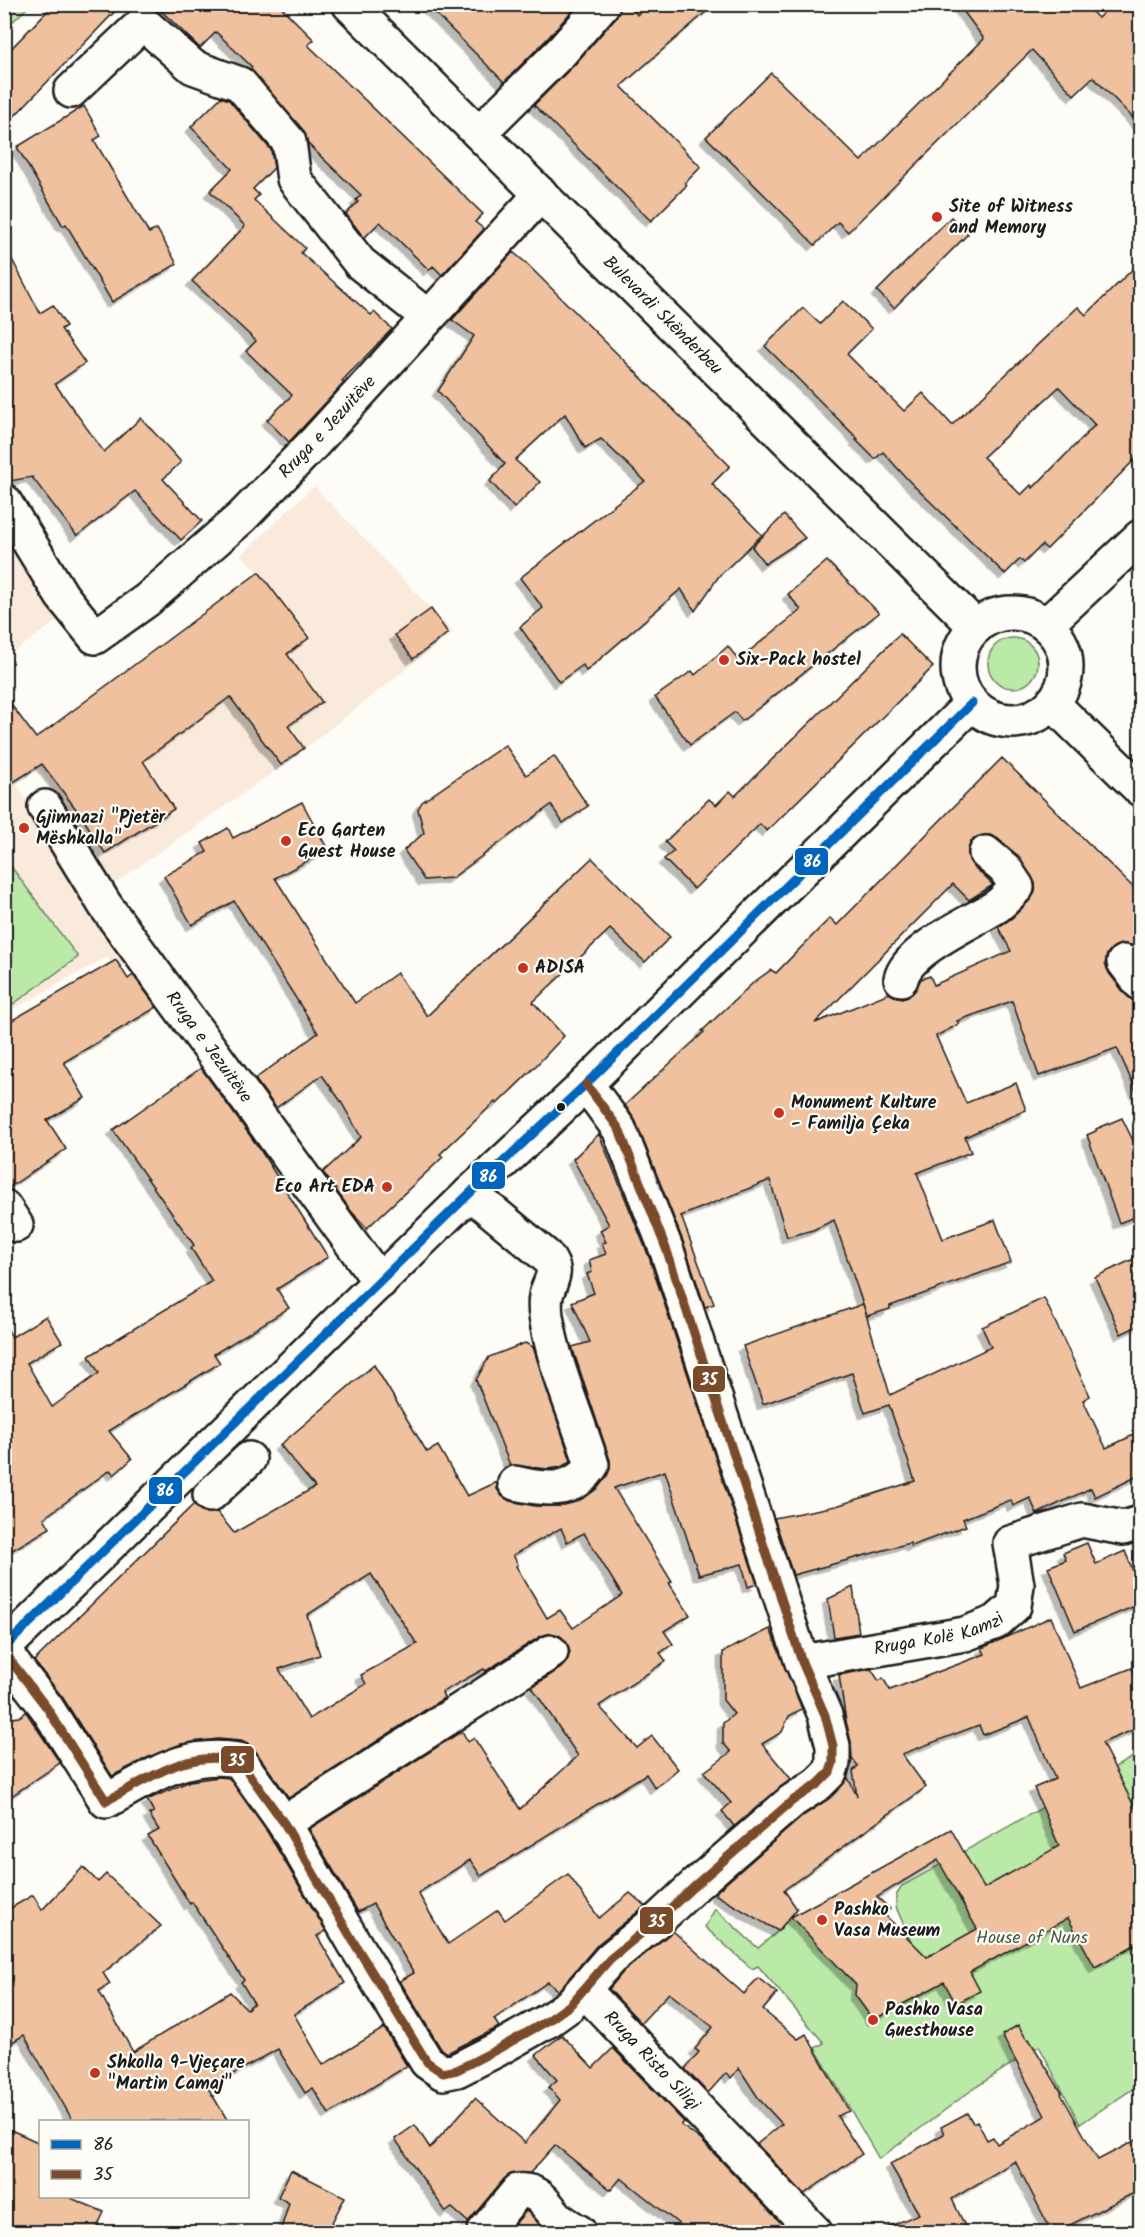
<svg xmlns="http://www.w3.org/2000/svg" width="1145" height="2237" viewBox="0 0 1145 2237" font-family="Kalam,sans-serif">
<defs>
<filter id="shadow"><feDropShadow dx="-5.5" dy="5.5" stdDeviation="0" flood-color="#0004"/></filter>
</defs>
<rect width="100%" height="100%" fill="#fdfcf7"/>
<filter id="ink" filterUnits="userSpaceOnUse"><feTurbulence type="fractalNoise" baseFrequency=".0167" numOctaves="2"/><feDisplacementMap in="SourceGraphic" scale="12" xChannelSelector="R" yChannelSelector="G"/><feConvolveMatrix kernelMatrix="1 2 1 2 8 2 1 2 1" color-interpolation-filters="sRGB"/></filter>
<g filter="url(#ink)">
<g fill="#f9eadc">
<path d="M314 486 453 632 289 761 108 888 103 863 25 748 259 572 241 555Z"/>
<path d="M4 520 64 616 5 658H4Z"/>
<path d="M4 695 17 713 15 781 71 875 132 961 121 967 116 960 111 963 107 957 5 1014Z"/>
</g>
<g fill="#bae9a8" stroke="#6b8262" stroke-width="1.5">
<path d="M5 4H30V5L5 29Z"/>
<circle cx="1013" cy="663" r="25"/>
<path d="M4 857 78 957 5 1010H4Z"/>
<path d="M1140 1753V2084L1080 2124 1039 2046 976 2087 879 2159 815 2048 824 2043 758 1966 752 1969 705 1927 715 1909 758 1948 778 1931 791 1916 820 1943 856 1985 874 2020 925 1992 930 1985 896 1907V1896L902 1886Z"/>
</g>
<g fill="#efc19e" stroke="#1c1c1c" stroke-width="1.5" fill-rule="evenodd" filter="url(#shadow)">
<path d="M54 4H122L4 127V56Z"/>
<path d="M154 4H278L314 40 308 45 483 214 475 222 484 229 442 275 433 266 429 270 380 222 364 238 346 214 358 202 356 200 361 195 308 144 303 130 250 69 252 67 216 32 200 48Z"/>
<path d="M426 4H578L548 38 504 82Z"/>
<path d="M621 4H629L637 15 649 4H715L621 86 701 167 685 183 687 185 651 221 534 105 576 63 617 16Z"/>
<path d="M958 4H1084L1098 18 1112 4H1140V125L1093 77 1074 95 1032 50 848 232 838 222 815 245 706 137 771 73 861 161 984 39Z"/>
<path d="M221 97 229 100 271 150 274 168 253 189 259 195 254 200 305 248 301 253 371 315 374 312 392 329 342 381 344 383 289 442 267 420 292 395 246 351 256 341 192 281 245 226 210 191 232 169 191 127Z"/>
<path d="M84 106 101 136 94 140 149 233 157 229 177 264 112 302 66 224 63 226 17 147Z"/>
<path d="M951 217 968 234 894 308 877 291Z"/>
<path d="M4 244 40 313 53 305 66 326 61 329 85 363 55 384 104 452 141 418 181 462 163 479 202 521 181 540 135 491 77 536 32 477 10 481 4 447Z"/>
<path d="M513 252 526 263 730 466 712 484 762 535 719 576 695 611 681 589 586 671 583 665 559 682 520 627 543 608 520 578 645 481 601 439 585 448 565 414 515 460 540 482 514 508 490 481 505 464 438 391 474 336 452 320Z"/>
<path d="M1140 262V454L1047 549 1042 545 1024 563 1020 559 1005 574 910 482 883 452 875 459 856 440 858 439 765 346 803 308 820 324 843 301 872 329 847 354 904 411 923 393 952 425 1078 307 1086 315ZM1059 387 1095 425 1033 488 1031 485 1021 495 983 457Z"/>
<path d="M784 515 805 538 765 564 752 547Z"/>
<path d="M827 561 879 613 742 721 735 712 690 745 655 697 692 671 695 675 728 646 738 660 801 610 788 594Z"/>
<path d="M259 572 309 638 287 654 322 702 288 726 304 748 281 765 230 697 143 761 174 809 105 853 82 817 42 764 4 788V695L36 738Z"/>
<path d="M431 609 448 633 413 659 395 635Z"/>
<path d="M900 634 933 667 767 831 760 824 694 889 664 859 674 851 665 842 709 799 716 805 730 791 735 796Z"/>
<path d="M505 745 526 775 554 756 588 806 563 823 551 805 452 878 424 880 404 850 424 833 418 809 422 802Z"/>
<path d="M1002 758 1140 894V953L1132 945 1121 944 1112 948 1107 954 1105 964 1109 973 1125 994 1132 1000 1140 1001V1100L1117 1048 1039 1076 1012 1001 957 1021 959 1024 936 1036 966 1103 1016 1083 1026 1110 965 1137 971 1152 917 1173 943 1239 995 1220 1011 1262 890 1306V1309L867 1316 834 1220 813 1230 787 1237 770 1180 681 1216 714 1304 705 1307 684 1244 636 1122 625 1105 704 1032 702 1031 754 982 771 970 776 973 830 918 837 925ZM990 835 998 839 1017 855 1035 884V892L1030 900 1012 918 998 927 1011 951 934 985 930 976 921 979 912 994 903 998 894 996 889 993 815 1023 953 884 969 900 993 885 974 867 969 860 968 850 971 841 979 836Z"/>
<path d="M302 802 328 850 275 878 355 1003 397 973 427 1016 592 858 670 937 645 962 610 929 533 1002 564 1036 531 1071 497 1104 495 1102 440 1154 443 1157 367 1228 351 1211 323 1172 361 1137 340 1100 322 1075 276 1108 255 1079 318 1033 234 901 192 925 164 876 207 852 202 843 228 828 233 838Z"/>
<path d="M116 960 128 979 133 975 157 1007 64 1062 85 1098 47 1120 66 1149 7 1189H4V1025Z"/>
<path d="M201 1068 259 1148 328 1257 277 1289 289 1308 214 1354 220 1363 109 1431 132 1459 114 1475 110 1470 44 1518 50 1528 4 1555V1323L12 1337 46 1316 62 1342 27 1363 52 1407 99 1373 89 1356 212 1281 191 1248 194 1245 113 1130Z"/>
<path d="M1122 1118 1140 1155V1215L1119 1223 1087 1135 1096 1131V1129Z"/>
<path d="M599 1134 649 1257 757 1584 748 1587 742 1564 699 1575 665 1471 614 1488 672 1582 669 1583 690 1615 664 1631 673 1644 660 1653 666 1661 599 1706 637 1748 652 1736 678 1769 655 1788 646 1774 481 1876 470 1860 418 1893 448 1944 498 1910 505 1920 568 1874 599 1918 630 1893 645 1906 598 1944 558 1991 548 1982 494 2019 499 2027 447 2053 441 2049 400 1981 414 1973 373 1904 358 1912 309 1829 462 1731 468 1742 474 1738 520 1809 578 1756 532 1687 561 1668 567 1661 570 1652 566 1641 559 1635 551 1633 541 1636 486 1671 484 1669 442 1692 444 1698 289 1798 254 1749 248 1744 241 1741 218 1739 181 1744 147 1758 112 1776 63 1698 34 1661 194 1504 204 1513 217 1512 234 1533 315 1487 280 1445 374 1365 427 1452 438 1446 467 1496 497 1482V1489L502 1496 510 1501 535 1506H559L575 1502 597 1489 607 1476 610 1468V1460L572 1347 590 1342 572 1302 594 1293 587 1274 592 1272 589 1260 606 1254 602 1243 606 1242 600 1230 609 1225 573 1159ZM561 1528 567 1542 584 1533 622 1595 573 1628 560 1610 547 1618 516 1566 518 1564 513 1555ZM371 1574 417 1644 361 1675 366 1684 309 1719 279 1669 320 1655 307 1615Z"/>
<path d="M1140 1256V1325L1121 1334 1095 1277Z"/>
<path d="M1044 1298 1090 1396 1083 1400 1106 1448 1140 1432V1475L1095 1497 1091 1488 1037 1514 1030 1498 1013 1506 1011 1500 963 1519 966 1526 911 1546 910 1543 793 1575 774 1518 836 1506 915 1481 889 1405 865 1413 852 1373 763 1404 743 1346 863 1304 890 1395 991 1347 982 1327Z"/>
<path d="M525 1343 533 1347 571 1461 561 1467 548 1469 510 1465 476 1380 489 1357Z"/>
<path d="M1087 1543 1096 1564 1125 1551 1140 1588V1604L1075 1631 1048 1567 1066 1560 1063 1553Z"/>
<path d="M853 1587 859 1633 834 1637 828 1599Z"/>
<path d="M1051 1617 1081 1688 1132 1668 1140 1686V1727L1102 1743 1140 1818V1942L1095 1967 1068 1918 970 1972 980 1991 956 2004 944 1982 873 2020 855 1995 856 1985 791 1917 951 1829 984 1888 1059 1846 1034 1788 1055 1779 1029 1717 983 1735 979 1725 902 1754 926 1787 784 1890 797 1909 778 1931 716 1895 717 1891 803 1816 831 1797 848 1778 857 1796 853 1771 858 1766 852 1758 851 1742 846 1721 839 1675 871 1669 879 1681 883 1678 890 1690 985 1654 982 1648ZM938 1860 977 1929 927 1957 885 1915 890 1909 877 1897Z"/>
<path d="M770 1629 802 1709 789 1716 782 1732 762 1744 791 1779 725 1834 734 1826 722 1811 731 1803 704 1772 731 1752 723 1743V1723L734 1714 723 1700V1652Z"/>
<path d="M26 1712 60 1763 4 1801V1719L19 1717Z"/>
<path d="M219 1777 229 1778 268 1833 326 1931 317 1936 345 1983 294 2014 323 2065 384 2028 407 2066 329 2114 313 2088 305 2093 278 2049 208 2088 228 2121H73L24 2035 4 2047V1912L33 1895 42 1910 83 1867 98 1882 106 1874 161 1926 103 1973 110 1984 99 1991 133 2052 230 1992 247 2009 254 2003 241 1982 244 1980 192 1902 190 1904 148 1836 159 1830 149 1814 154 1812 147 1800 190 1781Z"/>
<path d="M673 1931 744 1994 758 1978 777 1993 763 2010 798 2039 806 2034 849 2111 837 2116 862 2154 804 2194 757 2144 782 2124 759 2099 739 2068 731 2078 726 2073 708 2093 685 2069 699 2052 695 2049 713 2027 669 1993 641 2023 609 1989 623 1972Z"/>
<path d="M1018 2025 1027 2040 1029 2039 1062 2093 1061 2094 1098 2160 1140 2138V2190L1056 2232H1052L1015 2161 952 2199 968 2232H876L919 2214 890 2164 944 2134 941 2127 967 2113 973 2123 977 2121 987 2140 993 2137 997 2144 1045 2116 1002 2035Z"/>
<path d="M562 2035 593 2068 613 2048 684 2122 681 2125 701 2140 790 2232H689L621 2178 611 2190 555 2145 530 2173 511 2174 504 2179 468 2222 452 2208 446 2212 395 2139 415 2125 430 2148 475 2098 525 2143 560 2100 549 2087 557 2080 536 2055Z"/>
<path d="M11 2130 40 2143V2196H66L104 2212 95 2232H4V2144Z"/>
<path d="M291 2170 345 2197 327 2232H280L289 2203 278 2197Z"/>
<path d="M526 2211 532 2216 546 2232H508Z"/>
</g>
<g fill="none" stroke-linecap="round" stroke-linejoin="round">
<g stroke="#1c1c1c" stroke-width="38">
<g id="street">
<path d="M71 91 143 23 193 67 240 84 289 142 294 179 360 263 428 317"/>
<path d="M479 133 562 51 603 4"/>
<path id="s1" d="M4 501 62 596 95 637 147 600 242 517 314 443 541 194"/>
<path id="s2" d="M45 807 105 905 380 1282"/>
<path d="M1124 962 1140 983"/>
<path d="M901 979C908 949 971 923 997 906 1004 901 1011 893 1017 887L1005 869 986 853"/>
<path d="M470 1193 546 1256C557 1270 554 1274 548 1289 545 1296 545 1308 546 1316 554 1367 577 1416 592 1465 574 1494 544 1490 515 1483"/>
<path d="M4 1207 16 1225"/>
<path d="M210 1495 249 1459"/>
<path d="M4 1652 47 1708 106 1801C154 1776 183 1751 239 1760L284 1823 356 1946 427 2062 443 2073 457 2070 498 2049 549 2020 570 2005 610 1959 660 1918 693 1887 792 1801 818 1784 830 1772 833 1763V1746L825 1715 802 1662 667 1251 619 1129 586 1084"/>
<path id="s3" d="M802 1662 965 1634 996 1622 1014 1606 1017 1585 1010 1543 1082 1520 1123 1528 1140 1523"/>
<path d="M284 1823 551 1652"/>
<path id="s4" d="M584 1990 815 2232"/>
<path d="M484 2232 518 2191C540 2189 545 2205 559 2219 565 2224 572 2228 579 2232"/>
</g>
</g>
<g stroke="#1c1c1c" stroke-width="38">
<g id="secondary">
<path d="M1046 625 1140 537"/>
<path d="M4 1648 470 1193 586 1084 972 703"/>
</g>
</g>
<g stroke="#1c1c1c" stroke-width="38">
<g id="primary">
<path id="s5" d="M349 4 976 627"/>
<circle cx="1012" cy="667" r="54"/>
<path d="M1053 704 1140 789"/>
</g>
</g>
<use href="#street" stroke="#fdfcf7" stroke-width="33"/>
<use href="#secondary" stroke="#fdfcf7" stroke-width="33"/>
<use href="#primary" stroke="#fdfcf7" stroke-width="33"/>
<g stroke="#fdfcf7" stroke-width="14">
<path id="bus-1" d="M4 1648 470 1193 586 1084 972 703"/>
</g>
<g stroke="#fdfcf7" stroke-width="14">
<path id="bus-2" d="M4 1652 47 1708 106 1801C154 1776 183 1751 239 1760L284 1823 356 1946 427 2062 443 2073 457 2070 498 2049 549 2020 570 2005 610 1959 660 1918 693 1887 792 1801 818 1784 830 1772 833 1763V1746L825 1715 802 1662 667 1251 619 1129 586 1084"/>
</g>
<use href="#bus-1" stroke="#0065bd" stroke-width="9"/>
<use href="#bus-2" stroke="#7a4b2a" stroke-width="9"/>
</g>
</g>
<g fill="#c8321e" stroke="#fdfcf7" stroke-width="2">
<circle cx="937" cy="217" r="6"/>
<circle cx="724" cy="660" r="6"/>
<circle cx="24" cy="828" r="6"/>
<circle cx="286" cy="841" r="6"/>
<circle cx="523" cy="968" r="6"/>
<circle cx="779" cy="1113" r="6"/>
<circle cx="387" cy="1187" r="6"/>
<circle cx="822" cy="1920" r="6"/>
<circle cx="873" cy="2020" r="6"/>
<circle cx="95" cy="2073" r="6"/>
</g>
<circle fill="#1c1c1c" stroke="#fdfcf7" stroke-width="2" cx="561" cy="1107" r="5"/>
<g text-anchor="middle" dominant-baseline="central" stroke-width="4.5" stroke-linejoin="round" paint-order="stroke">
<g font-size="18" font-weight="bold" fill="#1c1c1c" stroke="#fdfcf7" text-anchor="start">
<text x="949" y="207">Site of Witness<tspan x="949" dy="21">and Memory</tspan></text>
<text x="736" y="660">Six-Pack hostel</text>
<text x="36" y="818">Gjimnazi "Pjetër<tspan x="36" dy="21">Mëshkalla"</tspan></text>
<text x="298" y="831">Eco Garten<tspan x="298" dy="21">Guest House</tspan></text>
<text x="535" y="968">ADISA</text>
<text x="791" y="1103">Monument Kulture<tspan x="791" dy="21">- Familja Çeka</tspan></text>
<text x="375" y="1187" text-anchor="end">Eco Art EDA</text>
<text x="834" y="1910">Pashko<tspan x="834" dy="21">Vasa Museum</tspan></text>
<text x="885" y="2010">Pashko Vasa<tspan x="885" dy="21">Guesthouse</tspan></text>
<text x="107" y="2063">Shkolla 9-Vjeçare<tspan x="107" dy="21">"Martin Camaj"</tspan></text>
</g>
<g font-size="18" fill="#1c1c1c" stroke="#fdfcf7">
<text stroke="none"><textPath href="#s5" startOffset="442">Bulevardi Skënderbeu</textPath></text>
<text stroke="none"><textPath href="#s1" startOffset="478">Rruga e Jezuitëve</textPath></text>
<text stroke="none"><textPath href="#s2" startOffset="291">Rruga e Jezuitëve</textPath></text>
<text stroke="none"><textPath href="#s3" startOffset="140">Rruga Kolë Kamzi</textPath></text>
<text stroke="none"><textPath href="#s4" startOffset="98">Rruga Risto Siliqi</textPath></text>
</g>
<g font-size="18" fill="#4b5a46" stroke="#fdfcf7">
<text x="1032" y="1938">House of Nuns</text>
</g>
</g>
<g stroke="#fdfcf7" stroke-width="2">
<rect x="794" y="847" width="35" height="29" rx="6" fill="#0065bd"/>
<rect x="471" y="1161" width="35" height="29" rx="6" fill="#0065bd"/>
<rect x="692" y="1365" width="34" height="28" rx="6" fill="#7a4b2a"/>
<rect x="148" y="1476" width="35" height="29" rx="6" fill="#0065bd"/>
<rect x="220" y="1745" width="35" height="29" rx="6" fill="#7a4b2a"/>
<rect x="639" y="1906" width="35" height="29" rx="6" fill="#7a4b2a"/>
</g>
<g font-size="16" text-anchor="middle" font-weight="bold" fill="#fff">
<text x="812" y="867">86</text>
<text x="488" y="1182">86</text>
<text x="709" y="1385">35</text>
<text x="165" y="1496">86</text>
<text x="237" y="1766">35</text>
<text x="657" y="1927">35</text>
</g>
<rect width="1145" height="2237" fill="none" stroke="#fdfcf7" stroke-width="24"/>
<rect x="12" y="12" width="1121" height="2213" fill="none" stroke="#1c1c1c" stroke-width="2" filter="url(#ink)"/>
<rect x="39" y="2120" width="210" height="78" fill="#fdfcf7" stroke="#a3a29f" stroke-width="1.5"/>
<rect x="51" y="2140" width="30" height="9" fill="#0065bd" stroke="#a3a29f" stroke-width="1.5"/>
<text x="93" y="2150" font-size="18" fill="#1c1c1c">86</text>
<rect x="51" y="2170" width="30" height="9" fill="#7a4b2a" stroke="#a3a29f" stroke-width="1.5"/>
<text x="93" y="2180" font-size="18" fill="#1c1c1c">35</text>
</svg>
